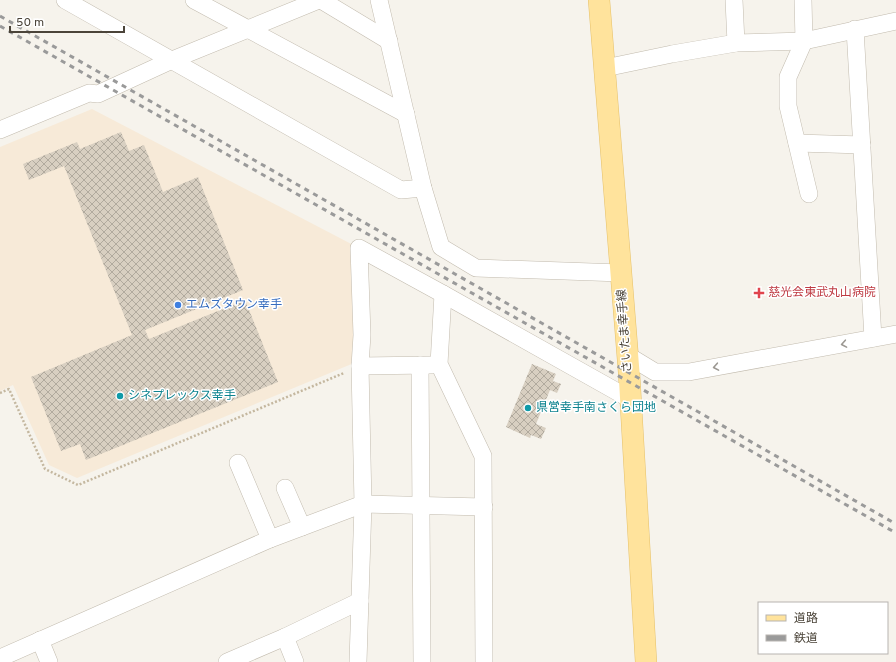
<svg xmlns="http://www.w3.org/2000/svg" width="896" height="662" viewBox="0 0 896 662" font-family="Overpass,'Noto Sans JP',sans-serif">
<defs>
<pattern id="building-cross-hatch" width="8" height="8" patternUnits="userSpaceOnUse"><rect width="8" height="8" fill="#d8cfc1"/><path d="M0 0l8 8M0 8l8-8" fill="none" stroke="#b1aa9e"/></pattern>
</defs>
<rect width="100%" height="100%" fill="#f6f3ec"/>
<path fill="#f7ead8" d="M92 109 359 248 354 363 77 478 49 465 13 385 0 391V147Z"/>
<g fill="url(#building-cross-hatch)">
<path d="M121 132 129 151 144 145 163 192 198 177 243 290 145 330 149 339 245 300 278 382 86 460 80 444 61 451 31 377 132 335 64 166 29 180 23 164 77 142 80 149Z"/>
<path d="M532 364 556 374 553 381 561 384 557 393 550 390 536 424 546 428 541 439 531 435 530 438 506 427Z"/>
</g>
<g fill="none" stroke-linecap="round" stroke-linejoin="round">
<g stroke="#c2bbae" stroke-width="18">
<g id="minor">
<path d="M65 0 401 190 423 188"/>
<path d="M194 0 406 114"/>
<path d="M321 0 389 41"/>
<path d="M379 0 423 188 441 247 476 268 621 273"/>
<path d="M734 0 736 43"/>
<path d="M803 0 804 41 788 77V106L809 194"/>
<path d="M855 29 873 338"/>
<path d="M605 68 672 54 736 43 804 41 896 21"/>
<path d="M0 130 89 93 98 94 172 60 319 0"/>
<path d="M797 143 862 145"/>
<path d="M443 294 439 364 483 456 484 662"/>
<path d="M627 355 655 372H689L896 334"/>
<path d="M420 365 422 662"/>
<path d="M360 366 431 365"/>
<path d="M238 463 270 539"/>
<path d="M285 488 302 527"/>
<path d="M285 637 295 662"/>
<path d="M40 640 49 662"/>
<path d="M0 658 270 539 363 504 484 507"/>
<path d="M227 662 285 637 360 601"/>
<path d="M358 662 363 504 360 366 362 335 359 248 443 294 630 399"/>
</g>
</g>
<g stroke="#e6c16a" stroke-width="22">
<path id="major" d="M599 0 629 372 646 662"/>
</g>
<path stroke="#c4b79f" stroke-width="2.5" stroke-dasharray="2 2" stroke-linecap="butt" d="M0 393 9 389 45 469 78 485 344 373"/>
<use href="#minor" stroke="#fff" stroke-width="17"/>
<use href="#major" stroke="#ffe39c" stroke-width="21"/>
<g stroke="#9a9a9a" stroke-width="3" stroke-dasharray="5 5" stroke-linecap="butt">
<path d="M0 16 896 524"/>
<path d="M0 26 896 533"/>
</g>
</g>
<defs><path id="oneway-chevron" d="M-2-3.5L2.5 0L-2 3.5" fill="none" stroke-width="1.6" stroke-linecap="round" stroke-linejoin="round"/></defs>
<g stroke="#9c9892">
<use href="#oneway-chevron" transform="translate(844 344) rotate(170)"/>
<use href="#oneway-chevron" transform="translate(716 367) rotate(170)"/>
</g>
<path fill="#e0444e" stroke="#fff" stroke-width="1.5" d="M757 287h4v4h4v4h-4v4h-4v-4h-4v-4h4z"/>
<circle fill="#3f7fe0" stroke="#fff" stroke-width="1.5" cx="178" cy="305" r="4"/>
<g fill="#0f9aa8" stroke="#fff" stroke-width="1.5">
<circle cx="120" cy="396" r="4"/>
<circle cx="528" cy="408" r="4"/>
</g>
<g text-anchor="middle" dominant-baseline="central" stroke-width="3" stroke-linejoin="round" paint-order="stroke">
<g font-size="12" fill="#be3a42" stroke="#fff" text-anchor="start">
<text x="768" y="293">慈光会東武丸山病院</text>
</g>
<g font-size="12" fill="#366cbe" stroke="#fff" text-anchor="start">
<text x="186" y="305">エムズタウン幸手</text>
</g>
<g font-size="12" fill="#4b4439" stroke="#fff">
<text transform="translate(625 331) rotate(-94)">さいたま幸手線</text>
</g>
<g font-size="12" fill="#0d838f" stroke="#fff" text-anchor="start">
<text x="128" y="396">シネプレックス幸手</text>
<text x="536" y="408">県営幸手南さくら団地</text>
</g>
</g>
<rect x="758" y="602" width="130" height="52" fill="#ffffff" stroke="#b7b4b0"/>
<rect x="766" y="615" width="20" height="6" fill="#ffe39c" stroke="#b7b4b0"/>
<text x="794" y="622" font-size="12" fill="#4b4439">道路</text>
<rect x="766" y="635" width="20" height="6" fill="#9a9a9a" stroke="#b7b4b0"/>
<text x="794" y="642" font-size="12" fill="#4b4439">鉄道</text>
<path d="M10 26v6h114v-6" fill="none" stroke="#4b4439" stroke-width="2"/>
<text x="16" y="26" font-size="12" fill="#4b4439" stroke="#ffffff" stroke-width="3" paint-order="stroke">50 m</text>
</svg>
